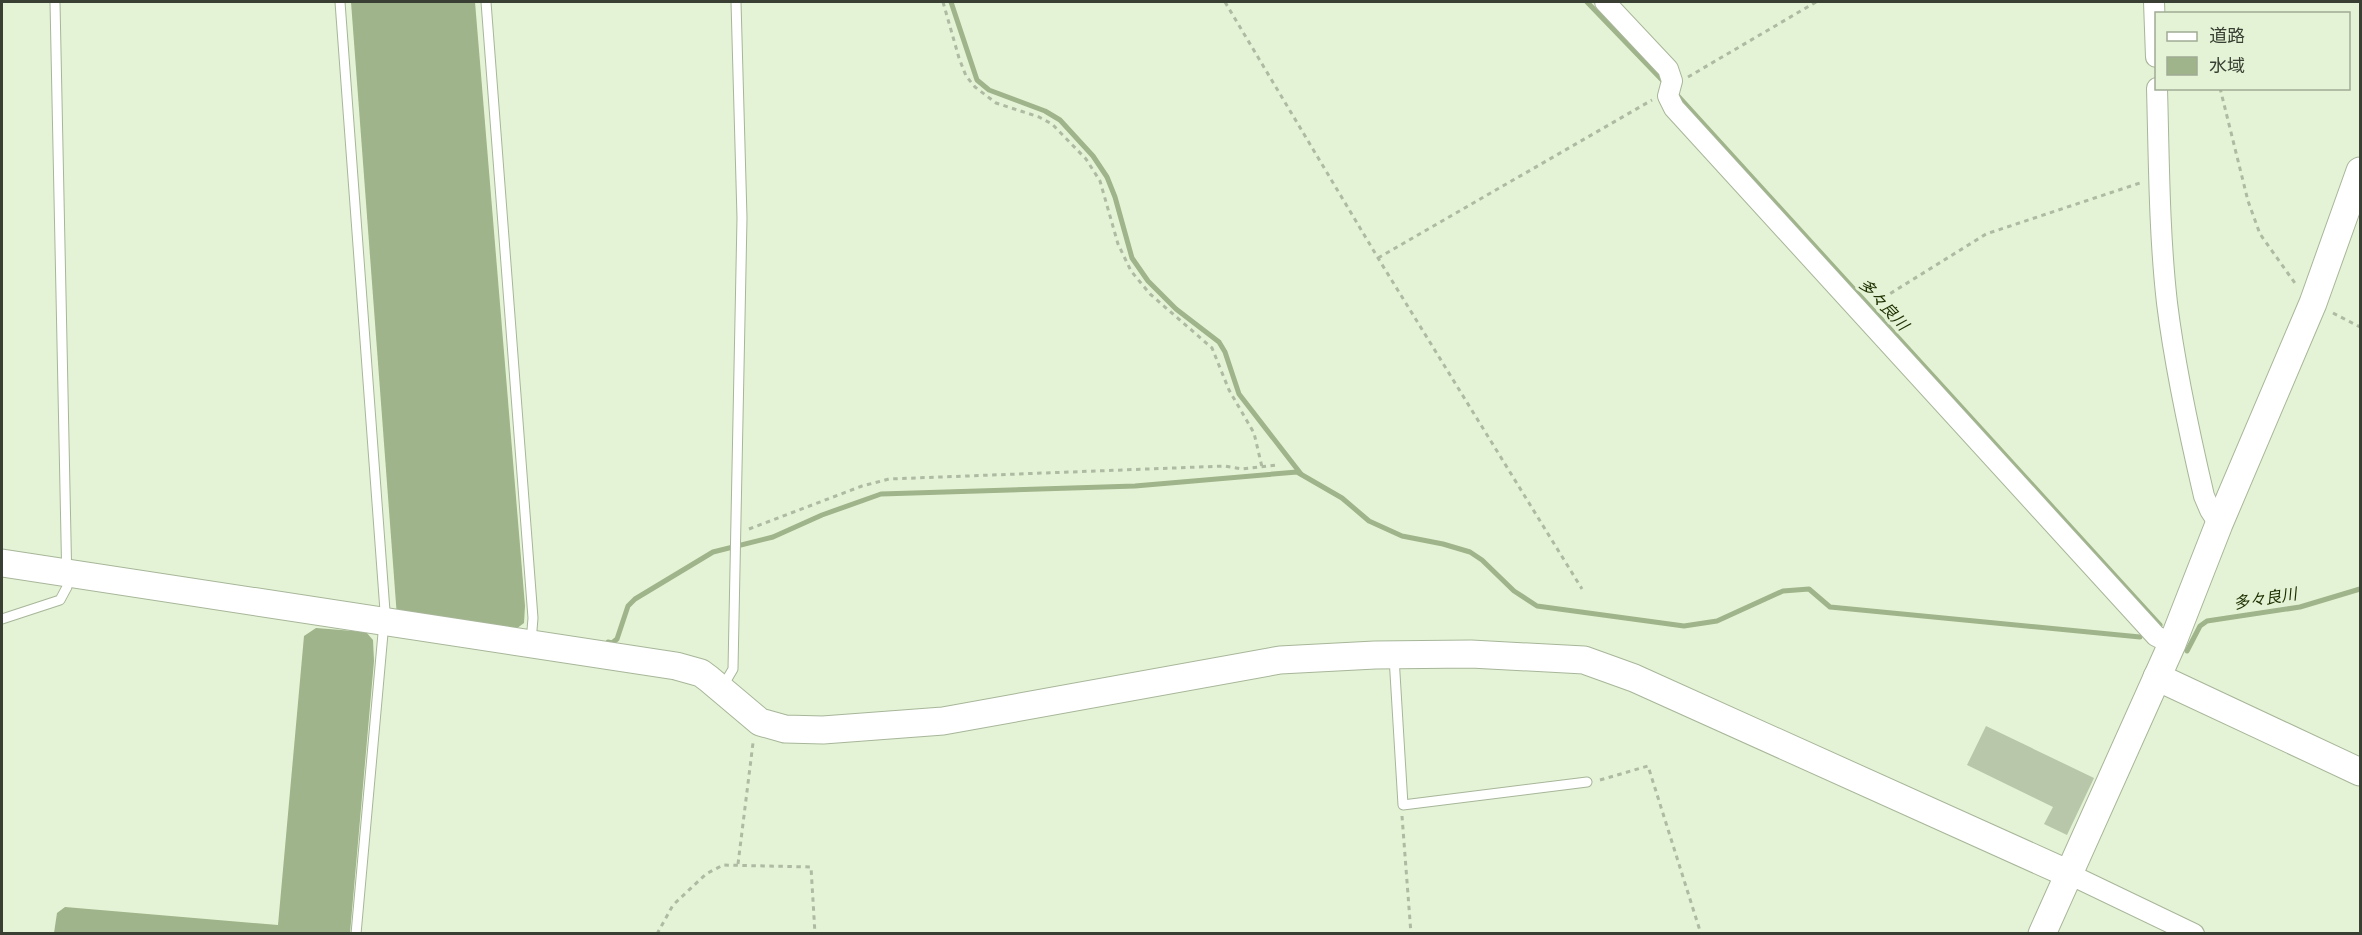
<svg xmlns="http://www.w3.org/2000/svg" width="2362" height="935" viewBox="0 0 2362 935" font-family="Manrope,'Noto Sans JP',sans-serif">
<rect width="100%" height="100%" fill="#e4f3d5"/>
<g fill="#9fb48a">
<path d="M351 2H475L525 606 524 623 512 632 397 617Z"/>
<path d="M316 628 366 632 373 640 374 661 350 933H54L57 913 65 907 278 925 304 636Z"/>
</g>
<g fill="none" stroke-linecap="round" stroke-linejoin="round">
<g stroke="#9fb48a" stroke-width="5">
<path d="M951 2 977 80 989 90 1045 111 1060 120 1093 156 1107 177 1115 197 1132 258 1148 281 1176 309 1219 342 1225 352 1239 394 1301 474"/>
<path d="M1587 2 1665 83"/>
<path d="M1678 96 2160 625"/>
<path d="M608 642 612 643 617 639 628 606 635 599 713 552 773 537 822 515 881 494 1135 486 1297 472 1342 498 1369 521 1402 536 1443 544 1470 552 1482 560 1514 591 1537 606 1684 626 1717 621 1783 591 1809 589 1830 607 2140 637"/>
<path d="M2187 651 2200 626 2207 621 2300 607 2360 589"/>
</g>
</g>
<path fill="#b8c7aa" d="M1986 726 2094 778 2067 835 2044 824 2053 807 1967 765Z"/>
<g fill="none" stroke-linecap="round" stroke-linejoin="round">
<g stroke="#a7b699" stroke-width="11">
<g id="lane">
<path d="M340 2 385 611 356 934"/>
<path d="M486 2 533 618 531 642"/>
<path d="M2 619 60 600 67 587 55 2"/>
<path d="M1394 657 1403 805 1587 782"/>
<path d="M723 686 733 669 742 218 736 2"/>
</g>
</g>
<g stroke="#a7b699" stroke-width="22">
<g id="street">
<path d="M1605 2 1668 69 1672 81 1668 96 1674 108 2156 636 2172 644"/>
<path d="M2154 2 2156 57"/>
<path d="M2157 88C2159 160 2159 232 2167 303 2175 368 2189 432 2204 496L2210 510 2219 524"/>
<path d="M2069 874 2194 934"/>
</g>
</g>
<g stroke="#a7b699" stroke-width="29">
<g id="secondary">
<path d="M2 563 676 666 701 673 709 679 760 722 785 729 823 730 943 721 1280 660 1375 655 1471 654 1584 660 1634 678 2069 874"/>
<path d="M2157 677 2360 772"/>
<path d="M2042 934 2172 644 2219 524 2313 303 2360 171"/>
</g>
</g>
<g stroke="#aebaa2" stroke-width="3" stroke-dasharray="4.5 4.5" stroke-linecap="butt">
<path d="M943 2 959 58 966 76 975 87 996 103 1039 117 1052 124 1086 159 1100 181 1118 244 1131 271 1150 294 1212 348 1229 390 1254 433 1262 467"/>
<path d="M1225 2 1378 258 1582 589"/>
<path d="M1688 77 1816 2"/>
<path d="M2220 88 2248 201 2260 234 2297 286"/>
<path d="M1378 258 1652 100"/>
<path d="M1875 303 1986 234 2143 182"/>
<path d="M2333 313 2360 327"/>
<path d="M749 529 862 486 889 479 1225 466 1242 469 1277 465"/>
<path d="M1600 780 1648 766 1701 934"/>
<path d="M1402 816 1411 934"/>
<path d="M738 864 753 743"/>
<path d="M657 934 673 905 706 874 723 865 811 867 815 934"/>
</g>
<use href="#lane" stroke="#fff" stroke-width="9"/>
<use href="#street" stroke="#fff" stroke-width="20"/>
<use href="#secondary" stroke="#fff" stroke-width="27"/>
</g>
<g text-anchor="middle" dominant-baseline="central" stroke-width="6" stroke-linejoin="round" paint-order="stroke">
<g font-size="16" font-style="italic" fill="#1d3001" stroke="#e4f3d5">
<text transform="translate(1884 304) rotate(47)">多々良川</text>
<text transform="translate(2265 598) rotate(-9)">多々良川</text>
</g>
</g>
<rect width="2362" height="935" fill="none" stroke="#394033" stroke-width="6"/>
<rect x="2155" y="12" width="195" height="78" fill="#e4f3d5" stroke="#a0ab94" stroke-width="1.5"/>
<rect x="2167" y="32" width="30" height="9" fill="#ffffff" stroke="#a0ab94" stroke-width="1.5"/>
<text x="2209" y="42" font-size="18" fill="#394033">道路</text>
<rect x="2167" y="57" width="30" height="18" fill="#9fb48a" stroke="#a0ab94" stroke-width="1.5"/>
<text x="2209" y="72" font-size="18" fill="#394033">水域</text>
</svg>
